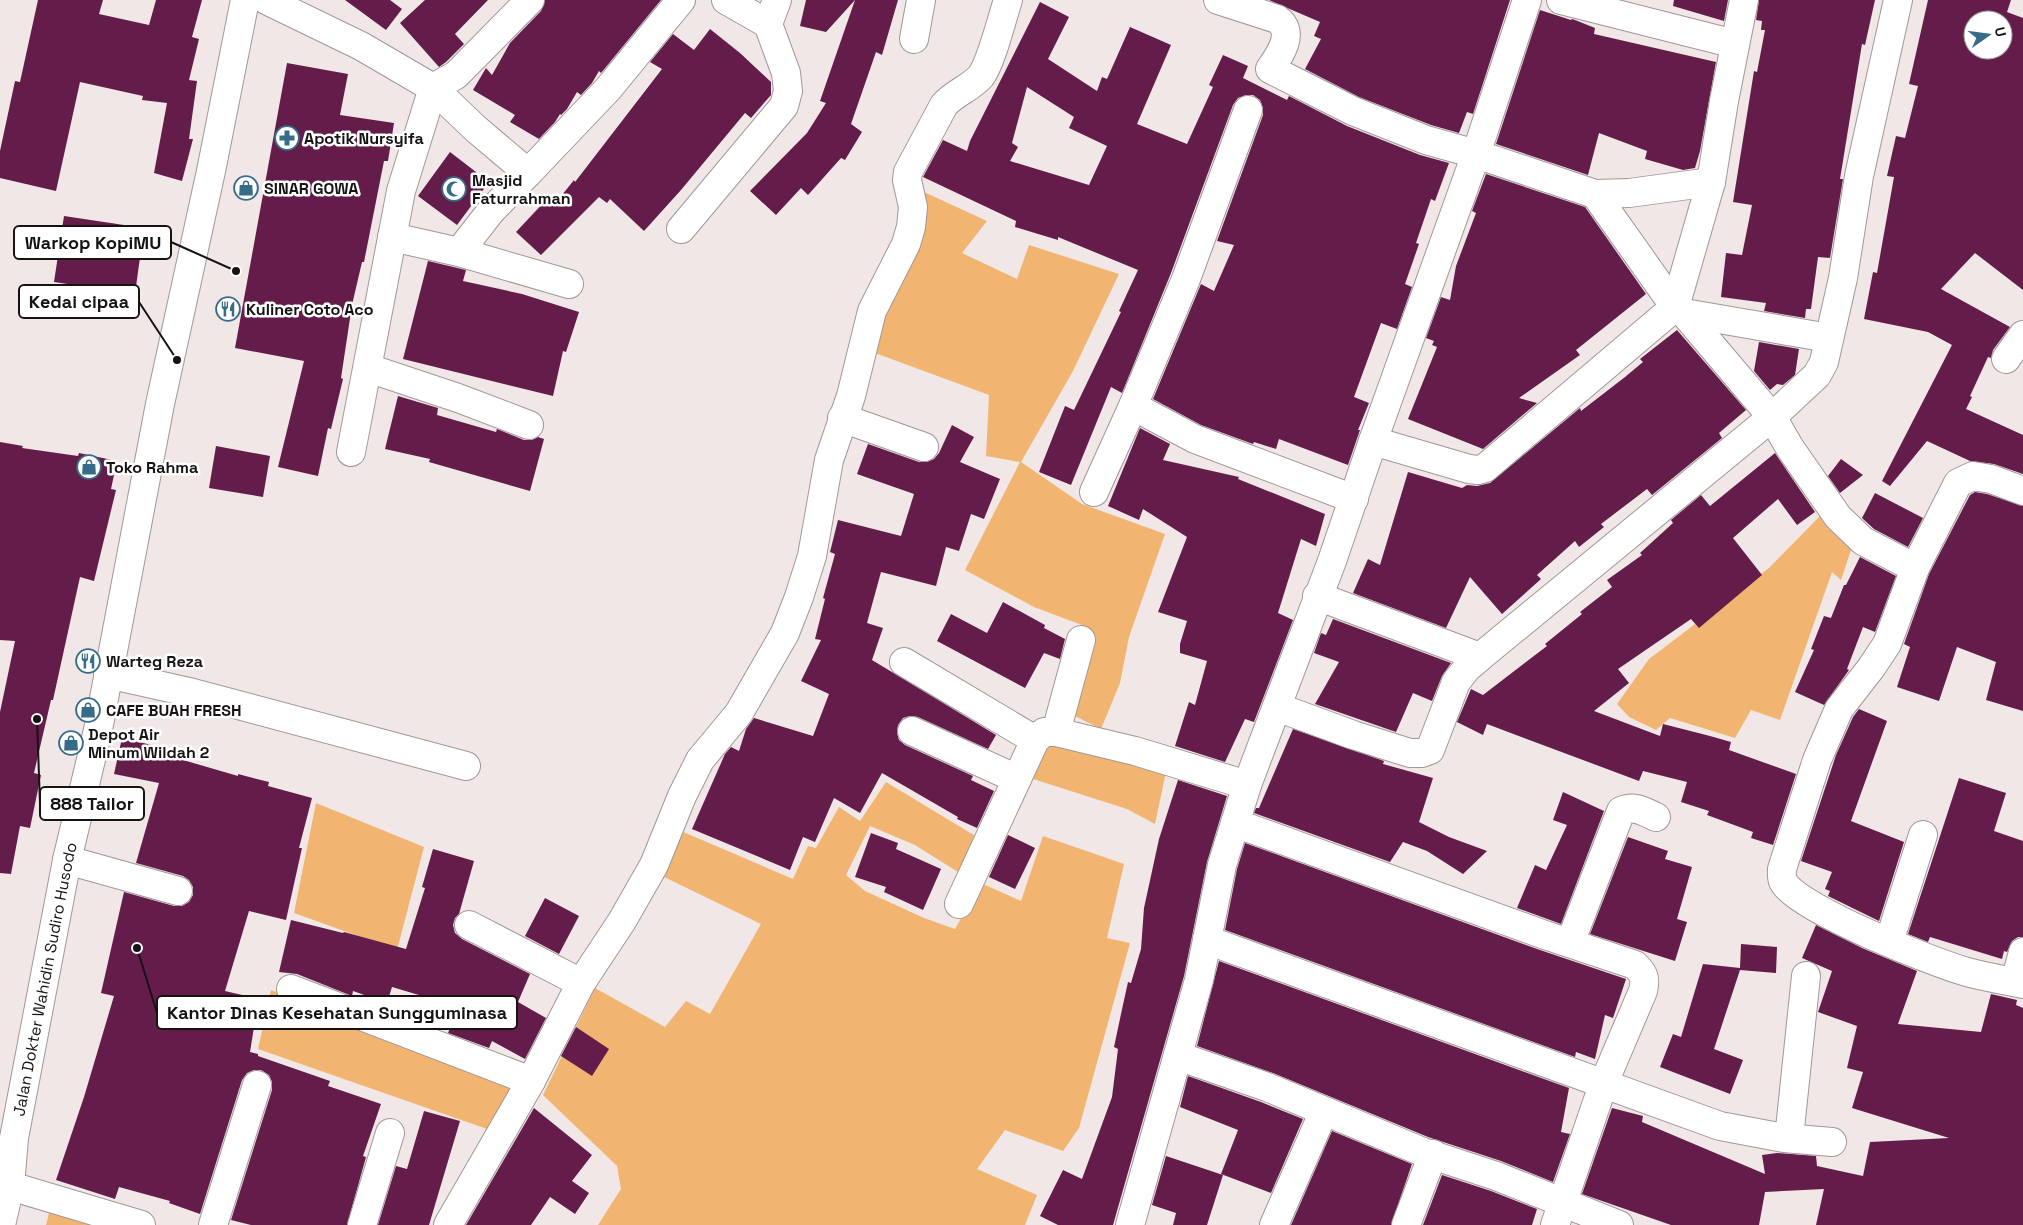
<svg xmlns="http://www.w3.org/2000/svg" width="2023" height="1225" viewBox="0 0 2023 1225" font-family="'Space Grotesk',sans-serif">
<rect width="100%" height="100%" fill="#f1e7e7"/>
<g fill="#f1b571">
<path d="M924 192 987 221 962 253 1017 279 1029 245 1119 274 1073 371 1021 462 1082 504 1165 534 1129 637 1120 683 1101 729 1059 708 1082 625 1034 607 965 570 1020 462 986 456 989 395 875 353 880 313Z"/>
<path d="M1823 513 1854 541 1841 580 1832 572 1780 720 1751 710 1735 738 1670 718 1656 730 1629 717 1617 704 1649 659 1769 568Z"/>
<path d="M1055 740 1166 772 1155 824 1127 809 1030 778 1040 752Z"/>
<path d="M886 782 977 837 958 872 915 845 870 826 846 875 865 891 924 918 955 929 981 883 1021 901 1043 836 1124 864 1107 938 1130 943 1079 1128 1063 1151 1005 1130 977 1169 1037 1195 1025 1225H598L621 1189 617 1166 543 1095 595 988 665 1027 686 1001 710 1014 761 924 662 876 681 831 793 879 808 846 816 848 839 807 860 821Z"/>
<path d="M316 803 424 847 397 950 294 913Z"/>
<path d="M271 990 518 1087 490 1130 258 1049Z"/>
<path d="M51 1205 116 1225H46Z"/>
</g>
<g fill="#641d4a" fill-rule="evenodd">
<path d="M38 0H103L99 14 149 25 156 0H202L192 37 199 39 189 80 197 81 189 139H193L182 181 154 173 167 103 142 100 143 96 80 82 56 191 0 178V151L15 81 20 82Z"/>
<path d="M345 0H390L402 9 386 30Z"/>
<path d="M425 0H488L455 34 464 44 446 62 439 67 400 23Z"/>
<path d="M545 0H661L601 73 599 71 592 83 581 95 577 92 567 109 561 115 560 114 555 122 539 139 510 122 515 115 473 90 486 68 492 75 510 43 541 11Z"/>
<path d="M806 0H855L826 32 800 26Z"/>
<path d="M855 0H898L882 55 876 52 851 124 862 132 845 160 841 158 808 195 801 188 776 215 750 191 807 133 826 103 820 101Z"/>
<path d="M1269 0H1510L1473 114 1467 112 1459 133 1431 125 1359 97 1305 69 1321 39 1314 36 1320 22Z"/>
<path d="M1674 0H1728L1724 21 1673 6Z"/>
<path d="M1759 0H1875L1865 45 1862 44 1840 179H1843L1830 258 1818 257 1811 309H1806L1805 318 1764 311 1766 303 1721 297 1726 253 1742 255 1752 205 1733 202 1754 71 1757 72 1765 30H1761L1762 21 1756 20Z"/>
<path d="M1928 0H2011L2007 12 2023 18V290L1975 253 1941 289 2010 327 1993 350 1991 358 1988 357 1970 396 1972 397 1966 409 2023 435V474L1994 464 1970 461 1927 441 1890 486 1882 481 1952 345 1928 332 1864 319 1873 272 1877 273 1894 177 1887 176 1896 136 1905 138 1918 86 1909 84ZM1973 20H2003V50H1973Z"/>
<path d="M1040 2 1069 17 1048 59 1097 91 1102 77 1107 79 1130 27 1171 45 1137 124 1187 144 1213 87 1209 85 1223 55 1248 66 1243 78 1287 100 1289 96 1347 126 1420 155 1449 163 1435 201 1431 199 1416 243 1419 244 1405 284 1412 287 1397 329 1381 323 1354 397 1369 403 1358 430H1360L1348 465 1279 439 1276 449 1254 442 1253 444 1201 425 1153 399 1201 284 1214 291 1234 245 1217 241 1263 115V108L1260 100 1253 95H1246L1238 98 1233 105 1171 273 1122 393 1111 387 1071 485 1039 472 1065 406 1074 410 1121 312 1119 311 1138 270 1058 237V240L1015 227 1016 221 923 177 943 140 967 151 970 141ZM1027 87 1074 117 1069 128 1107 146 1089 185 1010 161 1018 147 1012 143Z"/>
<path d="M1540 10 1571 20 1572 19 1575 20 1595 28 1594 34 1716 62 1700 151 1695 168 1683 170 1645 159 1647 151 1599 133 1588 175 1496 144Z"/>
<path d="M710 29 740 53 771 82V95L751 118 745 113 681 190 644 231 610 199 607 203 599 197 541 255 516 232 546 200 554 205 574 180 575 182 662 69 650 62 673 34 694 50Z"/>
<path d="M287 63 348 74 340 115 394 123 388 161H384L364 262H362L352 305 341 378 343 379 331 429 328 428 318 476 278 467 304 361 235 348Z"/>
<path d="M450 152 489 182 457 225 418 196Z"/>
<path d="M1486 174 1585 207 1646 294 1576 350 1580 355 1519 398 1537 403 1483 449 1408 419 1437 347 1432 345 1434 341 1426 338 1441 297 1450 300 1456 266 1476 213 1472 211Z"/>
<path d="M64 216 144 228 135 294 54 282Z"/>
<path d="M428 261 466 270 463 281 522 294 579 312 566 352 563 351 553 396 403 359Z"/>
<path d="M1677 330 1746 410 1719 433 1722 438 1652 495 1647 489 1601 524 1604 527 1579 547 1575 541 1537 575 1541 579 1502 614 1470 577 1446 628 1353 593 1368 559 1380 565 1408 472 1462 488 1467 485 1477 486 1490 483 1580 408 1581 411 1625 377 1643 362 1640 359Z"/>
<path d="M1759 342 1799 349 1795 375 1783 385 1777 384 1770 390 1754 371Z"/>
<path d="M398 396 438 408 437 415 496 432 497 429 524 440H532L538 437 544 439 530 491 429 462 430 459 385 449Z"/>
<path d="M952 425 974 437 960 462 1000 479 984 519 971 514 959 551 946 547 936 586 881 572 867 623 883 628 872 660 996 735 988 749 918 717 910 716 903 718 898 725 897 733 899 740 905 745 973 776 971 780 994 791 977 828 957 819 958 817 882 773 860 813 834 798 815 842 803 837 790 870 692 829 725 754 731 747 739 751 746 729 754 718 813 736 829 694 801 681 821 640 815 639 825 599 823 598 835 554 830 552 838 520 901 536 914 494 857 474 868 444 919 462H927L934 459 939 453Z"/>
<path d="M1140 428 1170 444 1163 460 1239 477 1238 479 1325 514 1316 546 1301 539 1278 613 1293 620 1254 722 1245 719 1225 762 1175 746 1189 702 1195 705 1207 661 1180 653V644L1187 621 1158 612 1187 537 1143 509 1139 520 1108 506Z"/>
<path d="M0 442 23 446 22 448 78 456 79 453 117 461 111 489 116 490 94 581 80 577 53 700H51L34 773 41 775 30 828 20 826 11 874 0 873V712L15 641 0 640Z"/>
<path d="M216 446 270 456 263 497 209 488Z"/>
<path d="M1775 453 1815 512 1797 525 1778 499 1733 538 1762 575 1699 628 1691 619 1618 669 1629 683 1594 711 1660 736 1663 724 1710 736 1731 742 1729 750 1796 774 1773 845 1751 838 1753 832 1707 815 1709 811 1681 802 1687 782 1643 771 1639 781 1487 724 1483 735 1457 722 1471 689 1483 695 1547 646 1545 644 1582 614 1580 612 1612 587 1607 580 1642 555 1640 553 1673 523 1671 520 1701 495 1710 506Z"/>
<path d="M1841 459 1863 475 1840 493 1828 476Z"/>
<path d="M1975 492 1987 494 2023 506V711L1986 700 1996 662 1957 647 1939 701 1897 687 1910 647 1904 644 1929 574 1970 495Z"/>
<path d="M1875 493 1923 518 1908 547 1874 529 1862 518Z"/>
<path d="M1860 557 1896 576 1875 632 1863 627 1847 669 1849 670 1824 705 1795 692 1814 650 1811 649 1824 616 1831 618 1844 585H1846Z"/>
<path d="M1003 602 1045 625 1044 628 1065 639 1060 659 1044 653 1025 688 937 641 951 614 987 633Z"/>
<path d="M1333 619 1451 663 1442 676 1432 701 1413 693 1396 732 1315 704 1339 662 1314 653 1321 633 1326 635Z"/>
<path d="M1859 709 1887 721 1851 821 1904 842 1879 921 1828 896 1830 891 1825 889 1832 872 1801 861 1836 755 1853 717Z"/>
<path d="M1293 729 1384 761 1383 764 1433 778 1419 822 1449 837 1487 851 1463 874 1427 851 1403 842 1390 862 1254 813 1256 808H1259Z"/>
<path d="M122 738 160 747 159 753 238 776V774L269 782 268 786 312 798 299 848H302L286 920 249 911 225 991 255 998 248 1026 254 1027 250 1052 258 1054V1056L330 1081 328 1086 381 1104 363 1156 366 1157 347 1225H251L231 1220 272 1090V1082L269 1075 261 1070H254L247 1073 242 1080 200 1214 169 1203 170 1201 119 1187 115 1199 56 1180 84 1097 114 996 101 993 124 892 174 906H182L189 902 193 895V887L189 880 183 876 136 863 159 783 114 774Z"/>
<path d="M1959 778 2006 793 1994 831 2023 841V937H2018L2012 941 2007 952 2004 951 2002 959 1930 937 1928 942 1908 934Z"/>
<path d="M1178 780 1227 796 1207 862 1184 976 1113 1225H1058L1040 1216 1063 1170 1082 1179 1112 1097 1118 1049 1114 1047 1121 1014 1128 982 1131 983 1141 949 1144 908 1159 839Z"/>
<path d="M1563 792 1604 811 1561 924 1517 908 1535 865 1546 870 1567 825 1553 820Z"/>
<path d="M871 833 898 843 896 849 941 869 923 910 884 892 886 887 855 877Z"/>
<path d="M1008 835 1035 848 1015 889 989 877Z"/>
<path d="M1628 837 1668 851 1665 859 1692 867 1677 919 1687 922 1675 961 1590 934Z"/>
<path d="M1245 843 1540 950 1626 979 1613 1018 1605 1015 1595 1059 1576 1052 1575 1057 1225 930 1237 869Z"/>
<path d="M433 849 474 861 459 914 455 918 453 925 455 933 462 939 530 974 518 1002 546 1018 525 1059 492 1041 489 1048 448 1033 459 1007 392 987 387 1003 353 991 352 996 297 974 279 972 291 920 343 933 344 932 406 949 425 888 422 887Z"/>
<path d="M545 898 579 916 559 954 525 936Z"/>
<path d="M1816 925 1862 948 1917 971 1898 1024 1981 1032 1991 994 2017 1000 2016 1005 2023 1008V1225H1816L1824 1189 1765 1192 1759 1225H1671L1582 1194 1612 1108 1643 1116 1642 1122 1765 1174 1762 1155 1777 1153 1816 1156 1817 1166 1863 1176 1870 1142 1949 1138 1852 1108 1863 1072 1847 1068 1857 1026 1818 1012 1832 971 1802 958Z"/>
<path d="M1741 944 1777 947 1776 973 1740 970 1714 1049 1743 1060 1730 1094 1660 1067 1673 1034 1681 1037 1703 964 1740 968Z"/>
<path d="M1219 961 1569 1088 1561 1132 1570 1134 1553 1182 1501 1161 1428 1137 1273 1073 1197 1046Z"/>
<path d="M576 1027 609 1049 592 1076 561 1056Z"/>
<path d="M1188 1076 1261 1102 1303 1119 1271 1193 1221 1174 1238 1130 1180 1107Z"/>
<path d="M534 1108 592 1155 572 1181 589 1193 575 1214 550 1197 531 1225H466Z"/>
<path d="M424 1111 460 1121 429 1225H378L396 1166 407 1169Z"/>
<path d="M1332 1131 1412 1164 1391 1225H1291Z"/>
<path d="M1166 1156 1223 1175 1207 1225H1173L1176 1213 1152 1205Z"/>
<path d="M1442 1175 1491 1191 1537 1209 1532 1225H1423Z"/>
</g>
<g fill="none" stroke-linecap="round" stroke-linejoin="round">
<g stroke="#a19798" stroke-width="30">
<g id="minor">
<path d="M266 0 361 46 433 88 401 191 351 452"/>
<path d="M530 0 456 75 433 88 476 129 528 173 608 89 681 0"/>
<path d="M726 0 768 24 777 0"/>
<path d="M1527 0 1476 154 1595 194"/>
<path d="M1561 0 1735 44"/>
<path d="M1744 0 1724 101 1711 182 1675 307 1684 313 1772 417 1790 448 1838 517 1863 541 1915 568"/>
<path d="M914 39 921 0"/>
<path d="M681 229 784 106 788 91 786 73 768 24"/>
<path d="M392 237 459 252 569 284"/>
<path d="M459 252 491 211 528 173"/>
<path d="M1684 313 1829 338"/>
<path d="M2006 359 2023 335"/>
<path d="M368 368 458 398 529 425"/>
<path d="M1133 406 1195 439 1354 499"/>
<path d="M842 418 924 447"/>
<path d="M1373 441 1469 469 1478 470 1485 468 1675 307 1595 194 1629 193 1711 182"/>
<path d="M2023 491 1991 479 1973 476 1958 483 1915 568 1887 644 1871 668 1839 709 1817 760 1782 869C1782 874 1781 879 1784 883 1801 910 1932 962 1967 972 1986 977 2004 980 2023 984"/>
<path d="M1094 492 1133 406 1186 279 1248 110"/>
<path d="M1317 596 1480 657 1772 417 1817 375 1824 362 1843 278 1859 176 1898 0"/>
<path d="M904 662 1035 740"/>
<path d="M108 674 193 693 466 766"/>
<path d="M1277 707 1353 735 1410 753H1422L1430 750 1456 682 1467 668 1480 657"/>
<path d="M912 731 1017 779"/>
<path d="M1056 732 1081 640"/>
<path d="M1235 823 1545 935 1635 965C1644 974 1646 978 1643 991L1603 1085 1555 1225"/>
<path d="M67 860 178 891"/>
<path d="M959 904 1035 740 1044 732H1056L1135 751 1247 785"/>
<path d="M469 925 581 983"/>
<path d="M1207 940 1720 1126 1784 1138 1832 1142"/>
<path d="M1889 942 1923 835"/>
<path d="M1570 943 1621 811C1634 805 1643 811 1656 817"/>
<path d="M2015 982 2023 952"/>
<path d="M291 989 531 1081"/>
<path d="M1178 1056 1267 1087 1423 1152 1496 1176 1619 1225"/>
<path d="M1789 1138 1806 976"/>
<path d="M0 1183 141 1225"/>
<path id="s1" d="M1 1225 10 1186 14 1138 67 860 98 730 160 404 211 171 245 0"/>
<path d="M213 1225 257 1085"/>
<path d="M362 1225 390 1133"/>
<path d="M448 1225 531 1081 581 983 622 921 654 865 682 796 700 760 739 713 785 633 799 597 812 556 829 460 851 396 872 311 906 244 911 227 913 207 907 180 908 172 944 105C954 93 971 88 981 76 991 63 1002 18 1008 0"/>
<path d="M1130 1225 1199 980 1222 865 1247 785 1332 561 1373 441 1476 154 1426 140 1353 111 1270 69C1280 55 1296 32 1277 19L1218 0"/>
<path d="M1274 1225 1324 1111"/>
<path d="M1406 1225 1433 1154"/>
</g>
</g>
<use href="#minor" stroke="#fff" stroke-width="28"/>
</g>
<defs>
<g id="pharmacy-ring" transform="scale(1.25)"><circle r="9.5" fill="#fff" stroke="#376c88" stroke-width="1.5"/><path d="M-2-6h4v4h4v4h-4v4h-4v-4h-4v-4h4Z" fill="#376c88"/></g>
<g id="shop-ring" transform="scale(1.25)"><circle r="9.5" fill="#fff" stroke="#376c88" stroke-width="1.5"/><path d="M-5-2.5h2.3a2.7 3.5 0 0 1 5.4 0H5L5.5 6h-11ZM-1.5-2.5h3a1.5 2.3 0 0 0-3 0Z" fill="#376c88"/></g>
<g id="mosque-ring" transform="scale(1.25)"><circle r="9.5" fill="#fff" stroke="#376c88" stroke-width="1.5"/><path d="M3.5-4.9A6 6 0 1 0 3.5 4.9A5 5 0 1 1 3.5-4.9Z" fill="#376c88"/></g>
<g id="restaurant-ring" transform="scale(1.25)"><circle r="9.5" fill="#fff" stroke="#376c88" stroke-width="1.5"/><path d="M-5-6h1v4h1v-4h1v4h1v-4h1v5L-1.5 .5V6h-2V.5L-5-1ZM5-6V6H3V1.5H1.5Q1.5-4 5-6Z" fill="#376c88"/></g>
</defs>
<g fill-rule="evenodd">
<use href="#pharmacy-ring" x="287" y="138"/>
<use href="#shop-ring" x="246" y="188"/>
<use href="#mosque-ring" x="454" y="189"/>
<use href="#restaurant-ring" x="228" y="309"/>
<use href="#shop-ring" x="89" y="467"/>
<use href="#restaurant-ring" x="88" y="661"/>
<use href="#shop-ring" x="88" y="710"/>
<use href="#shop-ring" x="71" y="743"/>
</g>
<g text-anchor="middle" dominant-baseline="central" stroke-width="5" stroke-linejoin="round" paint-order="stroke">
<g font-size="16" font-weight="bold" fill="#171313" stroke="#fff" text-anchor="start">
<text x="304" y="138">Apotik Nursyifa</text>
<text x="472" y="180">Masjid<tspan x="472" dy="18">Faturrahman</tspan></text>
<text x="264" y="188">SINAR GOWA</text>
<text x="246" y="309">Kuliner Coto Aco</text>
<text x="106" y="467">Toko Rahma</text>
<text x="106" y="661">Warteg Reza</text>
<text x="106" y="710">CAFE BUAH FRESH</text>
<text x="88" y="734">Depot Air<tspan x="88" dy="18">Minum Wildah 2</tspan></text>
</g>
<g font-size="16" fill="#171313" stroke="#fff">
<text stroke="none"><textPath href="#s1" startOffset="250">Jalan Dokter Wahidin Sudiro Husodo</textPath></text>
</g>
</g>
<path fill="none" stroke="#171313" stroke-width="2" d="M236 271L171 242M177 360L139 302M37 719L40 804M137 948L157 1013"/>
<g fill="#171313" stroke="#fff" stroke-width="2">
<circle cx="236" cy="271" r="5"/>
<circle cx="177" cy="360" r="5"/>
<circle cx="37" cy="719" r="5"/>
<circle cx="137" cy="948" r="5"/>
</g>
<g fill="#fff" stroke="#171313" stroke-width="2">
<rect x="14" y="226" width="157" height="33" rx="5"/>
<rect x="19" y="285" width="120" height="33" rx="5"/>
<rect x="40" y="787" width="104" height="33" rx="5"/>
<rect x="157" y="996" width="360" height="33" rx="5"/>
</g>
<g font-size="18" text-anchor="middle" font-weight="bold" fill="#171313">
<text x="93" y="249">Warkop KopiMU</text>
<text x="79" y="308">Kedai cipaa</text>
<text x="92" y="810">888 Tailor</text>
<text x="337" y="1019">Kantor Dinas Kesehatan Sungguminasa</text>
</g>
<g transform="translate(1988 35) rotate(76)"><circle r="24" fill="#ffffff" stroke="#a2a1a1"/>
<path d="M0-4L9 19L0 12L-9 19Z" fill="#376c88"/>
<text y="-8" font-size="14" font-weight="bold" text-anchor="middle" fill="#171313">U</text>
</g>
</svg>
